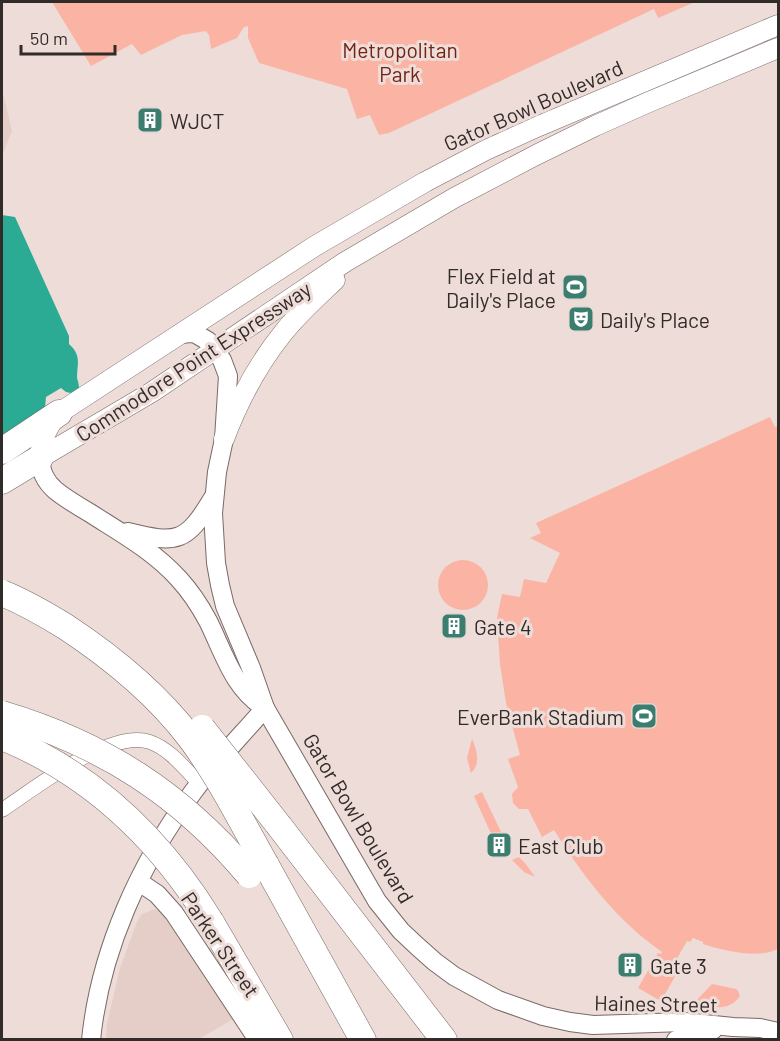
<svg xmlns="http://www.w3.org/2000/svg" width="780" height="1041" viewBox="0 0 780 1041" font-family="Barlow,sans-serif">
<rect width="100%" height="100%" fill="#eddcd8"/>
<g fill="#e6cec8">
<path d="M2 89 12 131 2 156Z"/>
<path d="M155 909 165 913 235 1018 199 1039 106 1040 107 1024 120 968 137 922 142 914Z"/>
</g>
<g fill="#fbb4a3">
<path d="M52 2H695L658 18 654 9 389 133 379 135 370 115 357 119 347 89 259 63 248 38V26L244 27 237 38 211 49 209 35 206 31 182 35 141 55 132 44 91 66Z"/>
<path d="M770 417 775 427 778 426V949C758 959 724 951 703 944V942L693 938 690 942 687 941 675 962 681 966 661 1001 638 988 658 953 661 954 662 952C616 920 584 877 554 830L542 837 528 809H519L513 803 512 794 518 787 508 759 520 755 506 703 500 664 497 618 502 594 520 597 524 579 546 583 560 553 530 538 541 533 536 523Z"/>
<circle cx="463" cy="585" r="25"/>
<path d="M472 739C477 750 481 764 471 773L467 758Z"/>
<path d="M482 792 501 832 492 836 474 796Z"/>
<path d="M519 857 525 863 535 877 524 872 512 860Z"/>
<path d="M712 984 736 989 738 991 740 996C727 1014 712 1005 693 1004Z"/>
</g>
<path fill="#2bab93" d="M2 215 15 217 69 336V344C82 356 77 363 77 378 78 381 79 385 79 388L71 393 66 392 61 388 46 397 45 408 2 439Z"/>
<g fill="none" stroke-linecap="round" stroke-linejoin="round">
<g stroke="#796a66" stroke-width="15">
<path id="minor" d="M2 810C34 789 111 728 150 742 170 749 185 769 200 784"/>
</g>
<g stroke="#796a66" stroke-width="20">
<g id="tertiary">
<path d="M180 334 192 333 196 334 208 341 222 360 228 376 224 439 217 472 213 513 216 563 220 585 225 606 251 668 265 708 377 901 401 931 417 946 435 962 454 976 498 1000 543 1016 570 1022 593 1025 685 1022 733 1027 760 1028 778 1032"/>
<path d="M40 458C41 472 45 481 55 490 66 499 78 506 90 513 121 533 154 551 179 579 190 591 200 606 208 621 224 653 233 688 265 708"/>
<path d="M128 532C177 544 186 543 213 498"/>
<path d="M139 882 157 894 174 913 258 1040"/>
<path d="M91 1040C100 951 140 863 193 792 215 762 241 736 265 708"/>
<path d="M676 1040 713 1030"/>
</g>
</g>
<g stroke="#796a66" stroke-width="21">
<g id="secondary">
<path d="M224 439C238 402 258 364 283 333 298 314 317 297 335 280"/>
<path d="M40 458C41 441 47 426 59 413L315 246 425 182 486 150 539 126 778 25"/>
<path d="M40 458 152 392 345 262 454 198 536 155 595 126 649 102 778 48"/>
</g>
</g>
<g stroke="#796a66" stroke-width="27">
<g id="motorway">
<path d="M2 451 59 413"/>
<path d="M2 481 40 458"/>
<path d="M280 827 444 1040"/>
<path d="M266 865 363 1040"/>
<path d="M211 922 280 1040"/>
</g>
</g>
<use href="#minor" stroke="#fff" stroke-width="14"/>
<use href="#tertiary" stroke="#fff" stroke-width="18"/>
<use href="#secondary" stroke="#fff" stroke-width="20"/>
<use href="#motorway" stroke="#fff" stroke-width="26"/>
<g stroke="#796a66" stroke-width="27" stroke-linecap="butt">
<g id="motorway-bridge">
<path d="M2 593C24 602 45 614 66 627 113 658 157 694 191 739 220 778 242 823 266 865"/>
<path d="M2 714C103 744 181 794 249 875"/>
<path d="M202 728 280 827"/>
<path d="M2 737C93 774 160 839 211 922"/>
</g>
</g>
<use href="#motorway-bridge" stroke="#fff" stroke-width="26"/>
</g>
<defs>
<g id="building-square" transform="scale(1.35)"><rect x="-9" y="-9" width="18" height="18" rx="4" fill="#3b7d6e" stroke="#eddcd8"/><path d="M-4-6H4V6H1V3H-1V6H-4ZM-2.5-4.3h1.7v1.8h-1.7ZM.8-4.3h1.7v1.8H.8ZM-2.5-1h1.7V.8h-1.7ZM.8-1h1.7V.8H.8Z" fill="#fff"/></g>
<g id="stadium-square" transform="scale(1.35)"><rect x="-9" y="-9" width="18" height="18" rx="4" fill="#3b7d6e" stroke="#eddcd8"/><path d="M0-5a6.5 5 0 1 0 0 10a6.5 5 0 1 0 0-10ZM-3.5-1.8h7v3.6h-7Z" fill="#fff"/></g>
<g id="theatre-square" transform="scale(1.35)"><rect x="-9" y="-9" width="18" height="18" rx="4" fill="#3b7d6e" stroke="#eddcd8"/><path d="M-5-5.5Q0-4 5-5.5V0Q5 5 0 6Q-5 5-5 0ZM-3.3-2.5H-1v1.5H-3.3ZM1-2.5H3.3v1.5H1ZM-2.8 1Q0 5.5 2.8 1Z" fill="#fff"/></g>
</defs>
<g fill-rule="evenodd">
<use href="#building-square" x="150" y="120"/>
<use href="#stadium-square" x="575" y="287"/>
<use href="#theatre-square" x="581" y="319"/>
<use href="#building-square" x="454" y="626"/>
<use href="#stadium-square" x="644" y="716"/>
<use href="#building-square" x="499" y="845"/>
<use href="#building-square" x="630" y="965"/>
</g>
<g text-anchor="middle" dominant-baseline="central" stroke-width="6" stroke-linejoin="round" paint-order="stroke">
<g font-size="21" fill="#732313" stroke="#eddcd8">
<text x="400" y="49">Metropolitan<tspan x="400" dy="24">Park</tspan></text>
</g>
<g font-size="21" fill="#312b29" stroke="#eddcd8">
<text transform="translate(533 105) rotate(-24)">Gator Bowl Boulevard</text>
<text transform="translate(193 361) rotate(-33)">Commodore Point Expressway</text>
<text transform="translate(359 818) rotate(59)">Gator Bowl Boulevard</text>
<text transform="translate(221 944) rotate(56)">Parker Street</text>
<text transform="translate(656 1003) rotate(1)">Haines Street</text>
</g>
<g font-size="21" fill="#312b29" stroke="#eddcd8" text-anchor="start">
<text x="170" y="120">WJCT</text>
<text x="556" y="275" text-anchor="end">Flex Field at<tspan x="556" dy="24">Daily's Place</tspan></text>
<text x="600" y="319">Daily's Place</text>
<text x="474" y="626">Gate 4</text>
<text x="624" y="716" text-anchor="end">EverBank Stadium</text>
<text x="518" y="845">East Club</text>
<text x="650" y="965">Gate 3</text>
</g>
</g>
<rect width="780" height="1041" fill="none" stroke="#312b29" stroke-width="6"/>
<path d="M21 45v9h94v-9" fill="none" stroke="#312b29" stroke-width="3"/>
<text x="30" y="45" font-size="18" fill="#312b29" stroke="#eddcd8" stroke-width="4.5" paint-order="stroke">50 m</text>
</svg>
